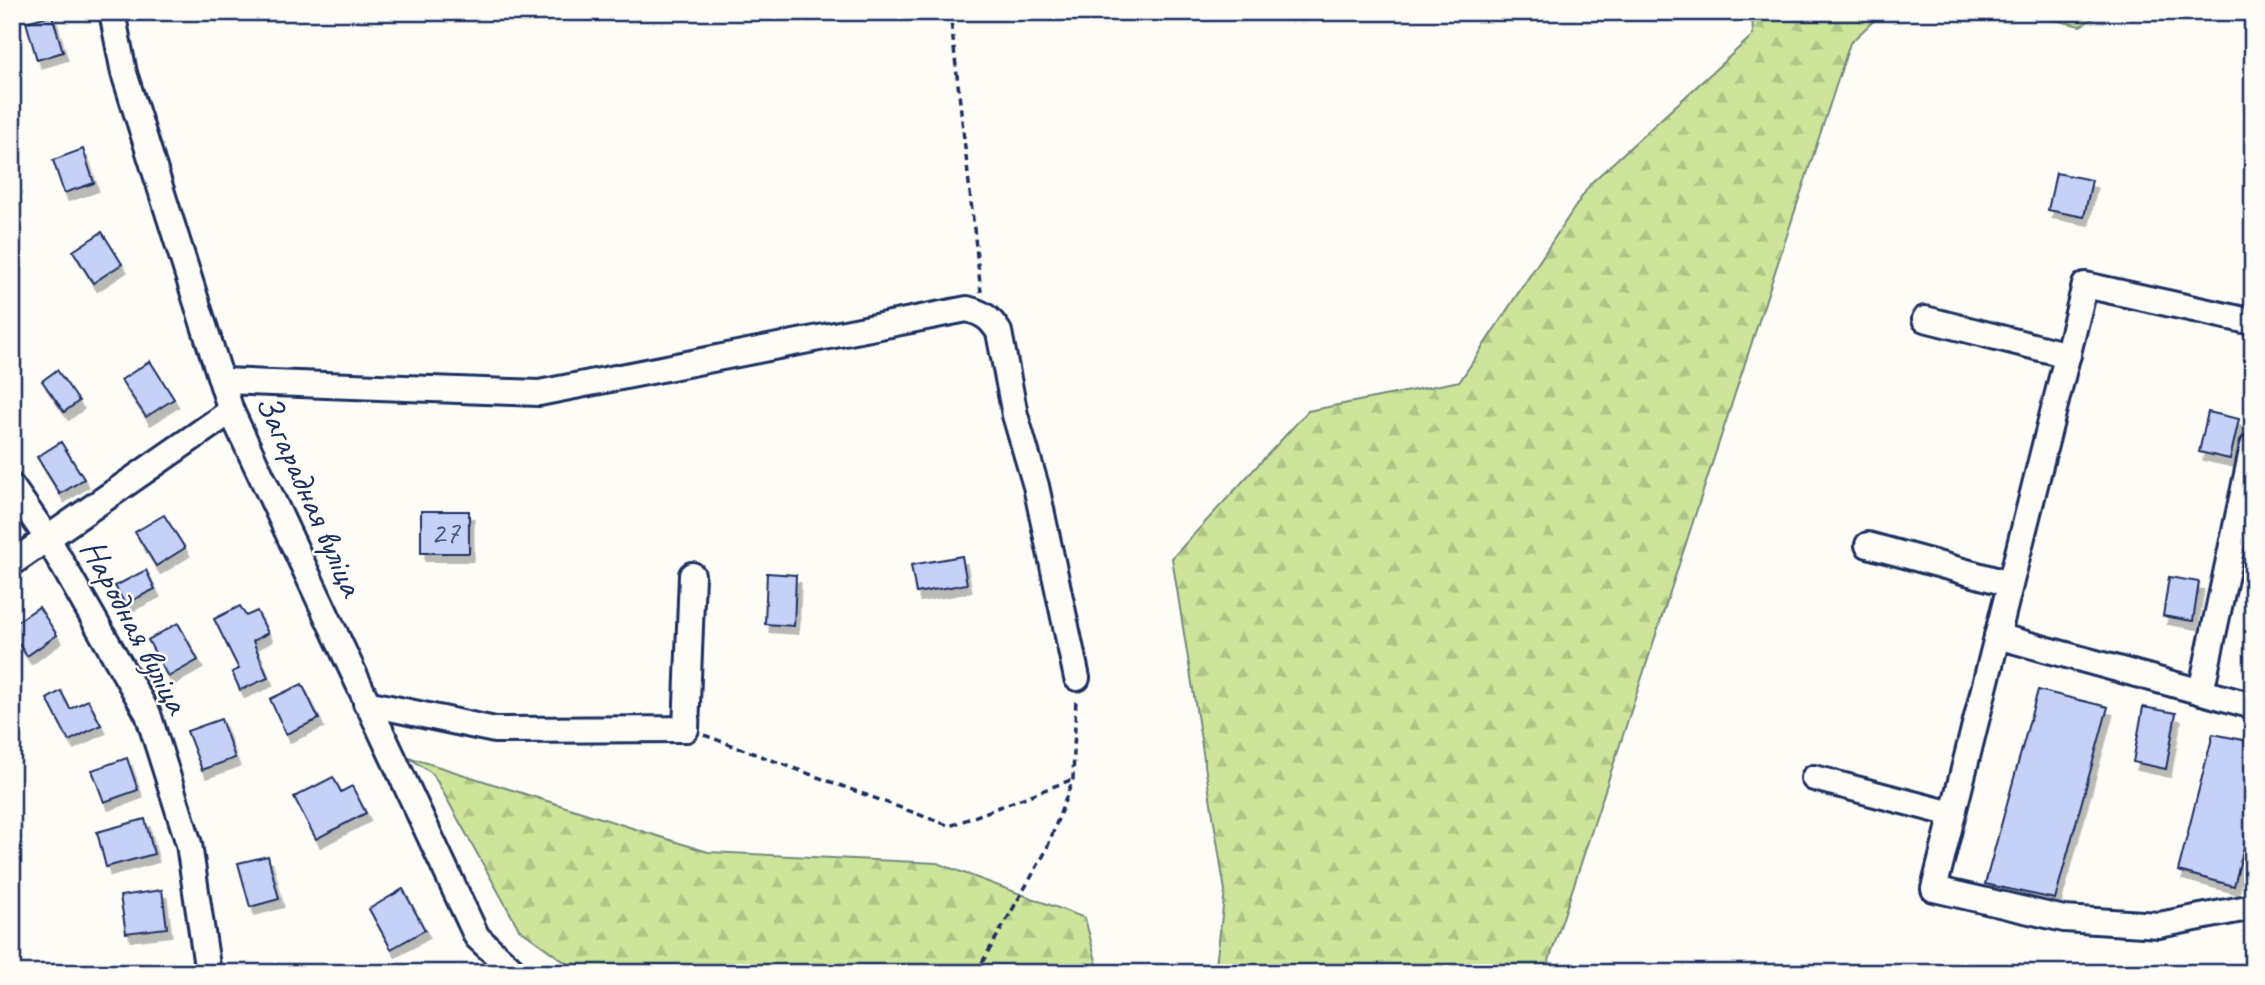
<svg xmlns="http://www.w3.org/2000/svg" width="2265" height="985" viewBox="0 0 2265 985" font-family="Caveat,sans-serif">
<defs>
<pattern id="forest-firs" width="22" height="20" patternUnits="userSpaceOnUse" patternTransform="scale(1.75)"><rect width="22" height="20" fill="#cde59a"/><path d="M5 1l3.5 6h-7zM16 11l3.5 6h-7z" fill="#afc587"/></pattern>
<filter id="shadow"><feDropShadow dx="4.5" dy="8" stdDeviation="0" flood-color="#0004"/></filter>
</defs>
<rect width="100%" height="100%" fill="#fdfcf7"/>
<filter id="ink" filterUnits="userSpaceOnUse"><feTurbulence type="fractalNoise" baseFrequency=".0143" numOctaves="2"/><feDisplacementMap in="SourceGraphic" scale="14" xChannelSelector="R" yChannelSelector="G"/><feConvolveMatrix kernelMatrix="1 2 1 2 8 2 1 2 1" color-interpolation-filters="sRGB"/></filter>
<g filter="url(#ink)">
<g fill="url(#forest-firs)" stroke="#748a7c" stroke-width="2">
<path d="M1752 12H1883L1850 43 1545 973H1215L1225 891 1172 558 1308 411 1460 381 1591 183 1753 35Z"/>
<path d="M2020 12H2105L2080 26Z"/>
<path d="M408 757 708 852 937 863 1085 918 1099 973H580L519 929 433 774Z"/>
</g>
<g fill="#c6d1f8" stroke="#1b2f5e" stroke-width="2" filter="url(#shadow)">
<path d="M52 15 63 52 37 60 26 22Z"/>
<path d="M83 149 94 183 64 193 53 160Z"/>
<path d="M2056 173 2092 180 2084 217 2048 210Z"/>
<path d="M102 232 122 264 93 283 73 251Z"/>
<path d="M150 361 174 399 146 417 121 380Z"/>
<path d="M57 370 79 401 64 412 42 381Z"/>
<path d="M2208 412 2239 419 2230 459 2199 452Z"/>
<path d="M61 442 84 479 60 494 37 457Z"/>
<rect x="421" y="511" width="48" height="42"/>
<path d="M164 515 185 548 156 566 135 532Z"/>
<path d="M962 556 967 584 916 593 911 565Z"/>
<path d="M146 570 155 589 125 604 115 586Z"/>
<path d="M767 573 796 575 794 626 765 624Z"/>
<path d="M2169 577 2199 582 2193 621 2163 616Z"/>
<path d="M240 606 246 616 257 611 268 633 253 641 268 678 240 690 232 672 239 669 214 619Z"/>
<path d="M39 607 57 635 27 656 12 634V625Z"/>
<path d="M178 623 198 660 168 677 148 640Z"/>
<path d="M302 684 319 719 286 734 270 699Z"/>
<path d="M2038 690 2108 707 2055 899 1985 884Z"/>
<path d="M61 691 70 709 88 700 101 725 69 741 47 699Z"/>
<path d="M2143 707 2176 713 2166 769 2133 762Z"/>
<path d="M221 719 235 758 202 770 187 731Z"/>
<path d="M2213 734 2253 742V812L2234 886 2178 871Z"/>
<path d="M127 758 138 790 104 802 92 770Z"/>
<path d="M333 777 341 792 352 786 366 813 316 839 294 797Z"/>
<path d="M145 819 154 854 106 867 97 832Z"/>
<path d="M268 856 279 899 250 907 238 863Z"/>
<path d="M403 889 425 930 391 949 369 909Z"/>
<path d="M162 890 167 928 126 933 120 896Z"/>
</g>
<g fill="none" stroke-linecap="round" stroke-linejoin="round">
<g stroke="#1b2f5e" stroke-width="30">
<g id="minor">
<path d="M112 12 124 73 231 411 477 937 516 973"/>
<path d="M1925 319 2068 355"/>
<path d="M2253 322 2085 285 1934 889 2064 919 2159 925 2253 907"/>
<path d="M222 381 539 393 967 309C983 313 990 318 999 332L1015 415 1036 486 1077 678"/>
<path d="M12 487 48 539 148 714 189 844 208 973"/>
<path d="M1868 545 2010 584"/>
<path d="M12 563 231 411"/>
<path d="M1997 636 2253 706"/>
<path d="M2201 692 2253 446"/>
<path d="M366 703 495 730 686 729 692 575"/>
<path d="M1814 778 1952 814"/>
</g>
</g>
<g stroke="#1b2f5e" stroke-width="3.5" stroke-dasharray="7 5" stroke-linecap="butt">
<path d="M950 12 981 292"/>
<path d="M704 735 950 826 1073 779"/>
<path d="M976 973 1046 851 1073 779 1076 697"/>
</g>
<use href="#minor" stroke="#fdfcf7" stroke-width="24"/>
</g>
</g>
<g text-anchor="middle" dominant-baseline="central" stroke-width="5" stroke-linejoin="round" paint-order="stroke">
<g font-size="32" fill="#465884">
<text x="445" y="532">27</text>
</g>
<g font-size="35" fill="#1b2f5e" stroke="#fdfcf7">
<text transform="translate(310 495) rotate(66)">Загарадная вуліца</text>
<text transform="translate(135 626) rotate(62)">Народная вуліца</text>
</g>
</g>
<rect width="2265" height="985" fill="none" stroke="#fdfcf7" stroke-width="42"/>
<rect x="21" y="21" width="2223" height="943" fill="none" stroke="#1b2f5e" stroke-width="2.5" filter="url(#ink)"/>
</svg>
